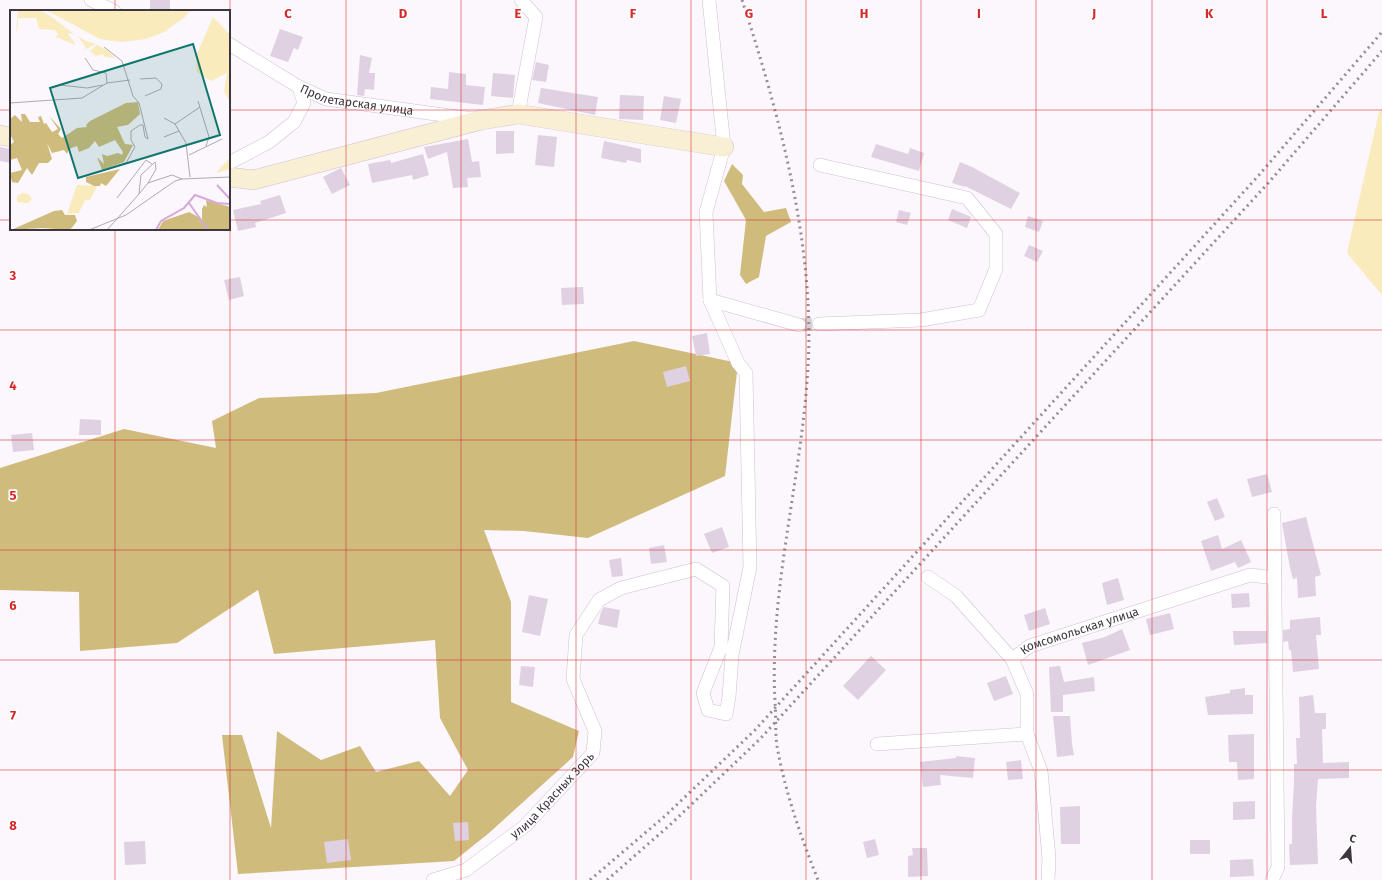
<svg xmlns="http://www.w3.org/2000/svg" width="1382" height="880" viewBox="0 0 1382 880" font-family="'Fira Sans',sans-serif">
<rect width="100%" height="100%" fill="#fcf6fd"/>
<path fill="#f9ebbb" d="M1382 108V295L1347 253 1379 112Z"/>
<g fill="#cfbc7c">
<path d="M732 164 743 175 742 184 764 212 786 208 791 222 766 236 759 277 746 284 740 275 746 220 724 181Z"/>
<path d="M634 341 738 363 725 476 588 538 524 531 484 530 511 602V702L579 731 573 757 489 833 454 861 238 874 222 735H242L271 828 277 731 321 760 360 746 376 772 419 761 450 796 468 770 440 718 435 640 274 654 258 590 177 643 80 651 79 592 0 590V468L124 429 216 448 212 421 259 398 376 393Z"/>
</g>
<g fill="#e0d1e2">
<rect x="150" y="0" width="20" height="11"/>
<path d="M280 29 303 37 298 50 294 48 288 62 270 56Z"/>
<path d="M360 55 372 58 369 73H375L374 90 365 89 364 96 357 95Z"/>
<path d="M536 62 549 65 546 82 532 80Z"/>
<path d="M449 72 466 74V85L485 87 483 105 430 99 431 87 448 89Z"/>
<path d="M493 73 515 75 513 98 491 96Z"/>
<path d="M541 88 598 97 595 115 538 103Z"/>
<path d="M620 95 644 96 643 120 619 119Z"/>
<path d="M664 96 681 99 676 123 660 120Z"/>
<path d="M496 131H514V153L496 154Z"/>
<path d="M538 135 557 137 554 167 535 165Z"/>
<path d="M468 139 472 162 479 161 481 177 467 178 468 187 453 188 447 152 428 159 424 147Z"/>
<path d="M604 141 641 149V163L627 160 626 163 601 158Z"/>
<path d="M876 144 908 154 910 148 924 153 919 171 871 157Z"/>
<path d="M0 147 11 149V163L0 161Z"/>
<path d="M423 154 429 175 413 180 412 175 372 183 368 164 390 160 391 163Z"/>
<path d="M960 162 972 167 1020 193 1011 209 965 186V187L952 183Z"/>
<path d="M341 168 350 185 332 194 323 177Z"/>
<path d="M280 195 286 213 255 223 256 227 238 231 233 210 261 204 260 201Z"/>
<path d="M952 209 971 217 967 228 948 220Z"/>
<path d="M899 210 911 213 907 225 896 222Z"/>
<path d="M1028 216 1043 221 1039 232 1025 227Z"/>
<path d="M1029 245 1043 251 1037 262 1024 256Z"/>
<path d="M240 277 244 296 229 300 224 280Z"/>
<path d="M583 287 584 304 562 305 561 288Z"/>
<path d="M707 333 710 354 696 356 692 336Z"/>
<path d="M686 366 690 381 667 387 663 372Z"/>
<path d="M80 419 101 420V435H79Z"/>
<path d="M32 433 34 450 13 452 11 435Z"/>
<path d="M1267 474 1272 492 1252 497 1247 479Z"/>
<path d="M1217 498 1225 517 1215 521 1207 502Z"/>
<path d="M1306 517 1321 575 1315 577 1316 596 1298 598 1297 578 1293 579 1290 568 1282 523Z"/>
<path d="M722 527 729 547 712 553 704 534Z"/>
<path d="M1218 535 1222 549 1241 540 1251 562 1238 568 1235 562 1211 571 1201 541Z"/>
<path d="M664 545 667 562 651 564 649 548Z"/>
<path d="M621 558 623 576 612 577 609 560Z"/>
<path d="M1118 578 1124 600 1107 605 1102 583Z"/>
<path d="M1249 593 1250 607 1232 608 1231 594Z"/>
<path d="M529 595 548 599 540 636 522 632Z"/>
<path d="M604 607 620 610 617 628 598 624 601 612Z"/>
<path d="M1045 608 1050 624 1029 631 1024 615Z"/>
<path d="M1170 613 1174 629 1150 635 1146 619Z"/>
<path d="M1320 617 1321 635H1316L1319 669 1293 672 1291 650H1289L1288 641 1283 642V630L1290 629V620Z"/>
<path d="M1122 629 1130 650 1088 665 1082 643 1105 637Z"/>
<path d="M1233 631H1267V643L1234 645Z"/>
<path d="M871 656 886 670 858 700 843 686Z"/>
<path d="M521 666 535 667 533 687 519 685Z"/>
<path d="M1060 666 1064 682 1094 677 1095 691 1063 695V712H1051L1049 667Z"/>
<path d="M1006 676 1013 694 994 701 987 683Z"/>
<path d="M1245 688V695H1253V714L1208 715 1205 697 1230 693V690Z"/>
<path d="M1313 695 1315 713H1326V729H1322L1323 763 1349 762V778L1318 779 1316 806 1318 864 1290 865 1289 844H1292V817L1294 782V764H1297L1296 738H1300L1299 697Z"/>
<path d="M1053 716H1070L1072 744 1074 755 1057 757Z"/>
<path d="M1254 734V779L1238 780 1237 762H1229L1228 735Z"/>
<path d="M956 756 975 758 973 778 940 775 941 785 923 787 920 762 956 758Z"/>
<path d="M1021 760 1023 779 1008 780 1006 762Z"/>
<path d="M1255 801V819L1233 820V802Z"/>
<path d="M1080 806V844H1061L1060 807Z"/>
<path d="M468 822 469 840 455 841 453 823Z"/>
<path d="M348 839 351 860 327 863 324 842Z"/>
<path d="M875 839 879 855 867 858 863 842Z"/>
<rect x="1190" y="840" width="20" height="14"/>
<path d="M145 841 146 864 125 865 124 842Z"/>
<path d="M912 848H927L928 876 908 877V856L913 855Z"/>
<path d="M1253 859 1254 876 1230 877V860Z"/>
</g>
<g fill="none" stroke-linecap="round" stroke-linejoin="round">
<path stroke="#d6d0d7" stroke-width="13" stroke-dasharray="13 6" stroke-linecap="butt" d="M799 325 819 324"/>
<g stroke="#cfc0d1" stroke-width="14">
<g id="street">
<path d="M91 0 114 11"/>
<path id="s1" d="M229 44 299 87 326 99 473 119"/>
<path d="M518 114 536 17 521 0"/>
<path d="M229 163 269 142 294 122 304 103 299 87"/>
<path d="M710 300 799 325"/>
<path d="M819 324 921 320 979 310 996 269V234L967 198 820 165"/>
<path d="M928 577 956 596 1012 659"/>
<path d="M877 744 1027 734"/>
<path id="s2" d="M433 880 466 870 525 826 593 753 595 731 573 679 576 635 599 600 621 588 696 569 723 586 721 647 703 693 708 710 726 714 729 697 732 655 750 567 746 373 738 363 710 300 706 212 724 147 709 0"/>
<path id="s3" d="M1048 880 1049 858 1041 771 1027 734V694L1012 659 1030 646 1250 575 1275 578"/>
<path d="M1272 880 1278 867 1274 514"/>
</g>
</g>
<g stroke="#cfc0d1" stroke-width="20">
<g id="secondary">
<path d="M0 135 11 137"/>
<path d="M229 177 253 180 481 120 518 114 724 147"/>
</g>
</g>
<use href="#street" stroke="#fff" stroke-width="13"/>
<use href="#secondary" stroke="#f8efd5" stroke-width="19"/>
<g stroke="#948e95" stroke-width="3" stroke-dasharray="2 4" stroke-linecap="butt">
<path d="M742 0C779 113 815 246 808 366 802 479 769 588 775 702 776 716 775 732 777 746 785 792 801 837 818 880"/>
<path d="M590 880 665 816 755 730 1259 175 1382 32"/>
<path d="M607 880 671 824 760 739 1270 181 1382 51"/>
</g>
</g>
<path fill="none" stroke="#d62828" stroke-width="1" stroke-opacity="0.55" d="M115 0V11M230 0V880M346 0V880M461 0V880M576 0V880M691 0V880M806 0V880M921 0V880M1036 0V880M1152 0V880M1267 0V880M0 110H11M229 110H1382M0 220H11M229 220H1382M115 229V880M0 330H1382M0 440H1382M0 550H1382M0 660H1382M0 770H1382"/>
<g text-anchor="middle" dominant-baseline="central" stroke-width="3.5" stroke-linejoin="round" paint-order="stroke">
<g font-size="12" fill="#3c363d" stroke="#fff">
<text stroke="none"><textPath href="#s1" startOffset="142">Пролетарская улица</textPath></text>
<text stroke="none"><textPath href="#s3" startOffset="301">Комсомольская улица</textPath></text>
<text stroke="none"><textPath href="#s2" startOffset="149">улица Красных Зорь</textPath></text>
</g>
</g>
<g transform="translate(10 10)">
<rect width="220" height="220" fill="#fcf6fd"/>
<path d="M8 0H28L39 5 64 24 57 23 66 35 46 27 48 24 45 20 29 19 26 8H8V15L6 24ZM36 0H180L175 7 154 22 136 29 112 32 90 29ZM203 7 220 25V92L214 81 217 63 201 71 187 62 186 46ZM68 26 76 31 86 34 72 41 76 38ZM87 35 97 40 105 48 95 47 93 44 86 46 80 41ZM220 148V159L206 163 213 155ZM67 175 87 176 80 190H75L69 203 57 204ZM12 183 18 184 22 189 18 193 7 192V187Z" fill="#f9ebbb"/>
<path d="M128 92 130 104 118 115 107 117 115 134 123 135 114 152 92 160 87 147 94 154 92 144 97 146 108 143 112 145 113 142 105 130 89 137 85 131 79 138 69 142 67 136 59 139 57 144 54 140 42 143 37 133 42 149 38 153H29L22 165 17 158 8 173 2 172 0 163 12 160 7 148 0 150V135L4 132 0 124V109L5 105 12 112 11 104H15L20 112H30L28 107 31 106 34 114 36 113 42 122 48 119 39 106 51 119 48 124 52 128 67 118 77 117 76 115 80 111 116 93ZM110 159 96 176 91 173 90 176H84L76 172V167ZM196 190 220 197V220H148L153 211 179 202 192 209V199L194 195 197 197ZM52 200 55 205H65L67 211 60 220 32 218 1 220 44 201Z" fill="#cfbc7c"/>
<path fill="none" stroke="#d6a9dc" stroke-width="2" d="M207 175 220 189M179 193 198 220M146 220 151 211 174 198 185 185 207 193 220 194"/>
<path fill="none" stroke="#afa9b0" stroke-width="1" d="M75 48 83 60 96 63 97 73M130 69 146 68 152 74 151 79 135 86M50 75 77 78 93 75M188 91 199 127 196 136M0 93 72 88 97 73 120 70M154 108 165 114M154 127 169 121M179 145 212 129M72 167 116 153 125 137 121 130V121L130 115H133L135 127 138 129 129 93 123 86 112 51 94 37M180 167 176 133 165 114 190 97M129 184 138 173 162 165 172 169 220 167M107 188 136 150 142 154M79 220 116 205 165 171 172 169M97 220 129 184 131 165 145 152 146 159 138 173"/>
<path fill="#0f766e" fill-opacity="0.15" stroke="#0f766e" stroke-width="2" d="M183 34 210 125 68 168 40 78Z"/>
<rect width="220" height="220" fill="none" stroke="#3c363d" stroke-width="2"/>
</g>
<g font-size="13" text-anchor="middle" font-weight="bold" fill="#d62828" stroke="#fff" stroke-width="3.5" stroke-linejoin="round" paint-order="stroke">
<text x="288" y="18">C</text>
<text x="403" y="18">D</text>
<text x="518" y="18">E</text>
<text x="633" y="18">F</text>
<text x="749" y="18">G</text>
<text x="864" y="18">H</text>
<text x="979" y="18">I</text>
<text x="1094" y="18">J</text>
<text x="1209" y="18">K</text>
<text x="1324" y="18">L</text>
<text x="13" y="280">3</text>
<text x="13" y="390">4</text>
<text x="13" y="500">5</text>
<text x="13" y="610">6</text>
<text x="13" y="720">7</text>
<text x="13" y="830">8</text>
</g>
<g transform="translate(1350 848) rotate(17)" stroke="#ffffff" stroke-width="3" paint-order="stroke">
<path d="M0-3L7 15L0 10L-7 15Z" fill="#3c363d"/>
<text y="-6" font-size="11" font-weight="bold" text-anchor="middle" fill="#3c363d">С</text>
</g>
</svg>
